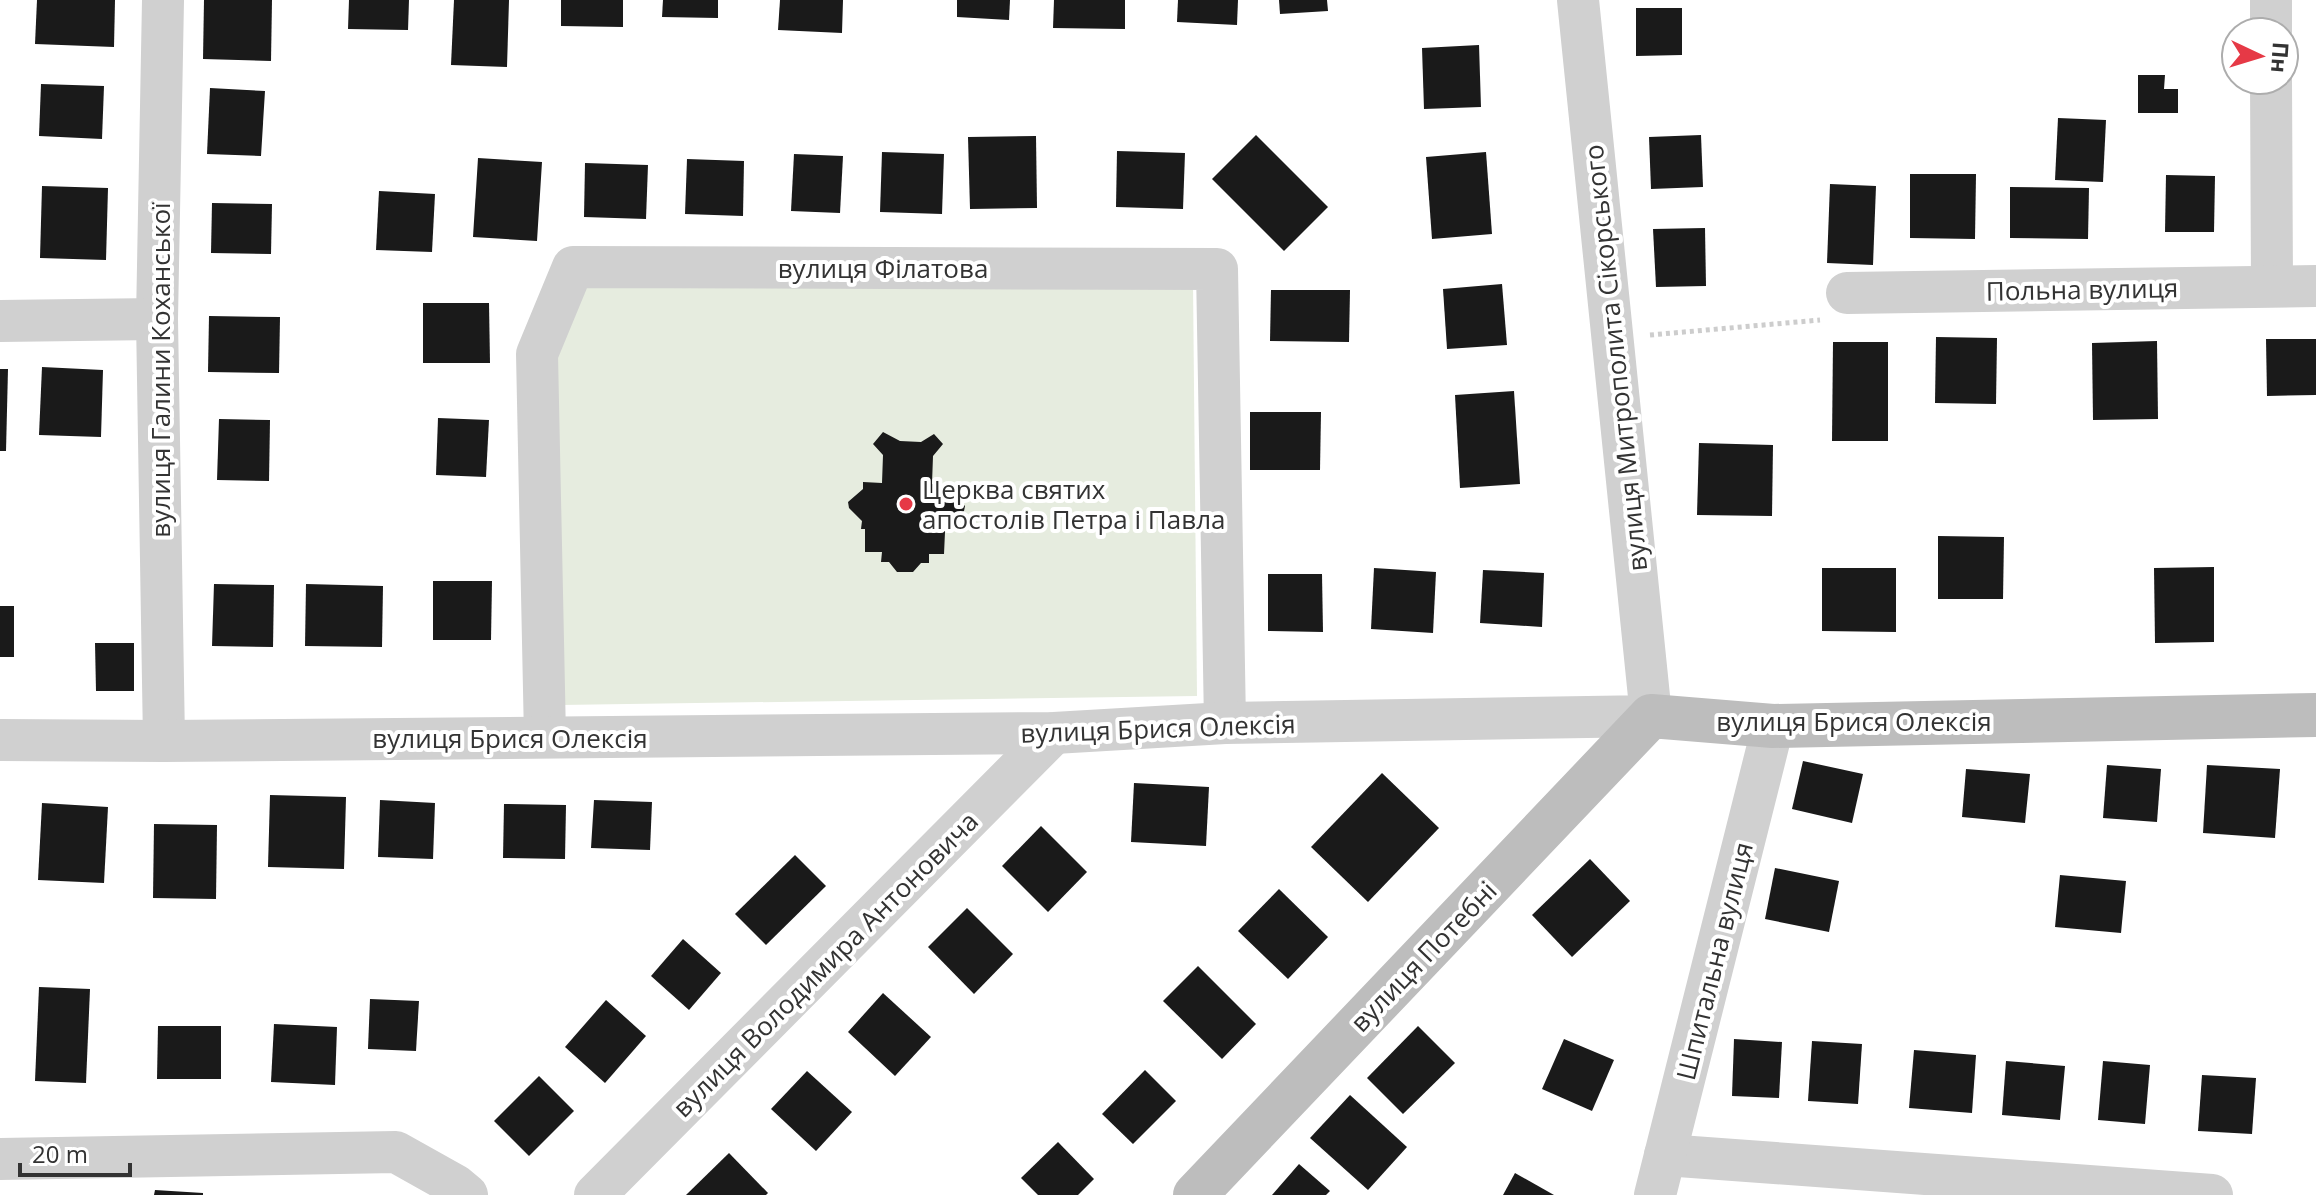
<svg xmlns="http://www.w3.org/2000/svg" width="2316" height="1195" viewBox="0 0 2316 1195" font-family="'Open Sans',sans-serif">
<rect width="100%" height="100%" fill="#fff"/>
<path fill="#e6ecdf" d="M584 279 1193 283 1197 696 560 705 556 357Z"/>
<g fill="#1a1a1a">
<path d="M37 0H115L114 47 35 44Z"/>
<path d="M204 0H272L271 61 203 59Z"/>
<path d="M349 0H409L408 30 348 29Z"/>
<path d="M454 0H509L507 67 451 65Z"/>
<path d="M561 0H623V27L561 26Z"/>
<path d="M663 0H718V18L662 17Z"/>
<path d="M780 0H843L842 33 778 30Z"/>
<path d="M957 0H1010L1009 20 957 17Z"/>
<path d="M1054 0H1125V29L1053 28Z"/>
<path d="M1178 0H1238L1237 25 1177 22Z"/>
<path d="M1279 0H1327L1328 11 1280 14Z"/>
<path d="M1636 8H1682V55L1636 56Z"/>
<path d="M1479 45 1481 107 1424 109 1422 48Z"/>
<path d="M2138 75H2165L2164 89H2178V113H2138Z"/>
<path d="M41 84 104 86 102 139 39 136Z"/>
<path d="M210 88 265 91 261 156 207 154Z"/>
<path d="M2058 118 2106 120 2103 182 2055 180Z"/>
<path d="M1256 135 1328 207 1284 251 1212 179Z"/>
<path d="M1701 135 1703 187 1651 189 1649 137Z"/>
<path d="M1036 136 1037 208 970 209 968 137Z"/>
<path d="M1117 151 1185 153 1183 209 1116 207Z"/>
<path d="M882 152 944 154 942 214 880 212Z"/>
<path d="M1486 152 1492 234 1432 239 1426 157Z"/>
<path d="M794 154 843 156 840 213 791 211Z"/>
<path d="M478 158 542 162 537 241 473 237Z"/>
<path d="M687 159 744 161 743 216 685 214Z"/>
<path d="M585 163 648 165 646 219 584 217Z"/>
<path d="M1910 174H1976L1975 239 1910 238Z"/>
<path d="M2166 175 2215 176 2214 232H2165Z"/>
<path d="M1830 184 1876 186 1873 265 1827 263Z"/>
<path d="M42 186 108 188 106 260 40 258Z"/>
<path d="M2010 187 2089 188 2088 239 2010 238Z"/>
<path d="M379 191 435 194 432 252 376 250Z"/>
<path d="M212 203 272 204 271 254 211 253Z"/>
<path d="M1705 228 1706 286 1656 287 1653 229Z"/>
<path d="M1502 284 1507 345 1447 349 1443 289Z"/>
<path d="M1271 290H1350L1349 342 1270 341Z"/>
<path d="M423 303H489L490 363H423Z"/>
<path d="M209 316 280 317 279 373 208 372Z"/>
<path d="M1936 337 1997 338 1996 404 1935 403Z"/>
<path d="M2266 339H2316V395L2267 396Z"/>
<path d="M2157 341 2158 419 2093 420 2092 343Z"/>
<path d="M1833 342H1888V441H1832Z"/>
<path d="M42 367 103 370 101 437 39 435Z"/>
<path d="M0 369H8L6 451H0Z"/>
<path d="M1514 391 1520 484 1460 488 1455 395Z"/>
<path d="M1250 412H1321L1320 470H1250Z"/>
<path d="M438 418 489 420 486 477 436 475Z"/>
<path d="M219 419 270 420 269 481 217 480Z"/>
<path d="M883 432 900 441 921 442 934 434 943 444 933 456 932 484 951 485V492L965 506 964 511 950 523V532H945L944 554H929V563H921L913 572H897L889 562H881L882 552H865V529H861L862 521 849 508 848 502 863 489V482L882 483 883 455 873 444Z"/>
<path d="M1699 443 1773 445 1772 516 1697 515Z"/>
<path d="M1938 536 2004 537 2003 599H1938Z"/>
<path d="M2214 567V642L2155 643 2154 568Z"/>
<path d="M1374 568 1436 572 1433 633 1371 629Z"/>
<path d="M1822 568H1896V632L1822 631Z"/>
<path d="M1483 570 1544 573 1542 627 1480 623Z"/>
<path d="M1268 574H1322L1323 632 1268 631Z"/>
<path d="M433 581H492L491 640H433Z"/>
<path d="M214 584 274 585 273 647 212 646Z"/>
<path d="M306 584 383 586 382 647 305 646Z"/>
<rect x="0" y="606" width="14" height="51"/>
<path d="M95 643H134V691H96Z"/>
<path d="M1803 761 1863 774 1852 823 1792 809Z"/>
<path d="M2107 765 2161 769 2157 822 2103 818Z"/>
<path d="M2207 765 2280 769 2275 838 2203 833Z"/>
<path d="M1966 769 2030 774 2025 823 1962 817Z"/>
<path d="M1382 773 1439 828 1368 902 1311 847Z"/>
<path d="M1134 783 1209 787 1206 846 1131 842Z"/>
<path d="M270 795 346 797 344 869 268 867Z"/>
<path d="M380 800 435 803 433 859 378 857Z"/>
<path d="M594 800 652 802 650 850 591 848Z"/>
<path d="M42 803 108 807 104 883 38 880Z"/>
<path d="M504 804 566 805 565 859 503 858Z"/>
<path d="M154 824 217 825 216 899 153 898Z"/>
<path d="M1041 826 1087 872 1048 912 1002 866Z"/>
<path d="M795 855 826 886 766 945 735 914Z"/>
<path d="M1590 859 1630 901 1572 957 1532 915Z"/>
<path d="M1775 868 1839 881 1829 932 1765 919Z"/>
<path d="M2060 875 2126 881 2121 933 2055 927Z"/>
<path d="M1279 889 1328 937 1288 979 1238 931Z"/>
<path d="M967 908 1013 954 974 994 928 947Z"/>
<path d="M683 939 721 973 689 1010 651 976Z"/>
<path d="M1198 966 1256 1024 1222 1059 1163 1001Z"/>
<path d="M39 987 90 989 86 1083 35 1081Z"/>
<path d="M883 993 931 1037 895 1076 848 1032Z"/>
<path d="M370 999 419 1001 416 1051 368 1049Z"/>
<path d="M606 1000 646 1036 605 1083 565 1047Z"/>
<path d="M274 1024 337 1027 335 1085 271 1082Z"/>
<path d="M158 1026H221V1079H157Z"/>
<path d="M1418 1026 1455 1063 1403 1114 1367 1078Z"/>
<path d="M1564 1039 1614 1060 1592 1111 1542 1089Z"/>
<path d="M1734 1039 1782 1042 1779 1098 1732 1096Z"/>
<path d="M1812 1041 1862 1044 1858 1104 1808 1101Z"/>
<path d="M1914 1050 1976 1055 1972 1113 1909 1108Z"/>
<path d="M2006 1061 2065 1066 2060 1120 2002 1115Z"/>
<path d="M2103 1061 2150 1065 2145 1124 2098 1120Z"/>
<path d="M1145 1070 1176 1101 1133 1144 1102 1114Z"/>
<path d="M807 1071 852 1112 816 1151 771 1109Z"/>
<path d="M2202 1075 2256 1078 2252 1134 2198 1131Z"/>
<path d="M539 1076 574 1111 529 1156 494 1121Z"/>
<path d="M1350 1095 1407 1147 1368 1190 1310 1138Z"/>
<path d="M1058 1142 1094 1179 1078 1195H1038L1021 1178Z"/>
<path d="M729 1153 768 1193 766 1195H686Z"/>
<path d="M1299 1164 1330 1191 1326 1195H1272Z"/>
<path d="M1515 1173 1554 1195H1503Z"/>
<path d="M155 1190 203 1193V1195H154Z"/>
</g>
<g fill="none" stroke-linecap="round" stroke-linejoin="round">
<path stroke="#cdcdcd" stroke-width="5" stroke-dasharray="4 4" stroke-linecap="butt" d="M1650 335 1820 320"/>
<g stroke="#d0d0d0" stroke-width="42">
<path d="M163 0 157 319 164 741"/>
<path d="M2271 0V32"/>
<path d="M2271 80 2272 286"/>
<path d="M1847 293 2316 286"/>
<path d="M0 321 157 319"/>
<path d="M545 737 537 354 573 267 1217 269 1225 723"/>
<path d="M0 740 164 741 1054 733 1225 723 1651 716 1578 0"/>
<path d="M1665 1155 2212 1195"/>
<path d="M0 1159 396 1152 455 1185 467 1195"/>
<path d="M595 1195 1054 733"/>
<path d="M1655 1195 1773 726"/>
</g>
<path stroke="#bdbdbd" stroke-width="44" d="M1195 1195 1651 716 1773 726 2316 715"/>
</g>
<circle fill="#e63946" stroke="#fff" stroke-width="3" cx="906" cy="504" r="8"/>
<g text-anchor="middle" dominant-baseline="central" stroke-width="8" stroke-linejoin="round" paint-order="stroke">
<g font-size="26" fill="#333" stroke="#fff">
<text x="883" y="268">вулиця Філатова</text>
<text transform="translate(2082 289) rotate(-1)">Польна вулиця</text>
<text transform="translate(1615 358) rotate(-96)">вулиця Митрополита Сікорського</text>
<text transform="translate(160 370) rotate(-90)">вулиця Галини Коханської</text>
<text x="1854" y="721">вулиця Брися Олексія</text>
<text transform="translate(1158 728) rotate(-2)">вулиця Брися Олексія</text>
<text x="510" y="738">вулиця Брися Олексія</text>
<text transform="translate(1423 956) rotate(-46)">вулиця Потебні</text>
<text transform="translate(1714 961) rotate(-76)">Шпитальна вулиця</text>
<text transform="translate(825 964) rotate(-45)">вулиця Володимира Антоновича</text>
</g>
<g font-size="26" fill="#333" stroke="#fff" text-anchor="start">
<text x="922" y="489">Церква святих<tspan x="922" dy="30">апостолів Петра і Павла</tspan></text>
</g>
</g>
<g transform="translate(2260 56) rotate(94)"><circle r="38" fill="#ffffff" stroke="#adadad" stroke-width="2"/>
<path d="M0-6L14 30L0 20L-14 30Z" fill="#e63946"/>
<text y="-12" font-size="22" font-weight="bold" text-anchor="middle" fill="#333333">Пн</text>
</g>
<path d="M20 1163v12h110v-12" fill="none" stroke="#333333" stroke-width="4"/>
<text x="32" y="1163" font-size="24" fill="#333333" stroke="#ffffff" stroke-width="6" paint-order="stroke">20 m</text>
</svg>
